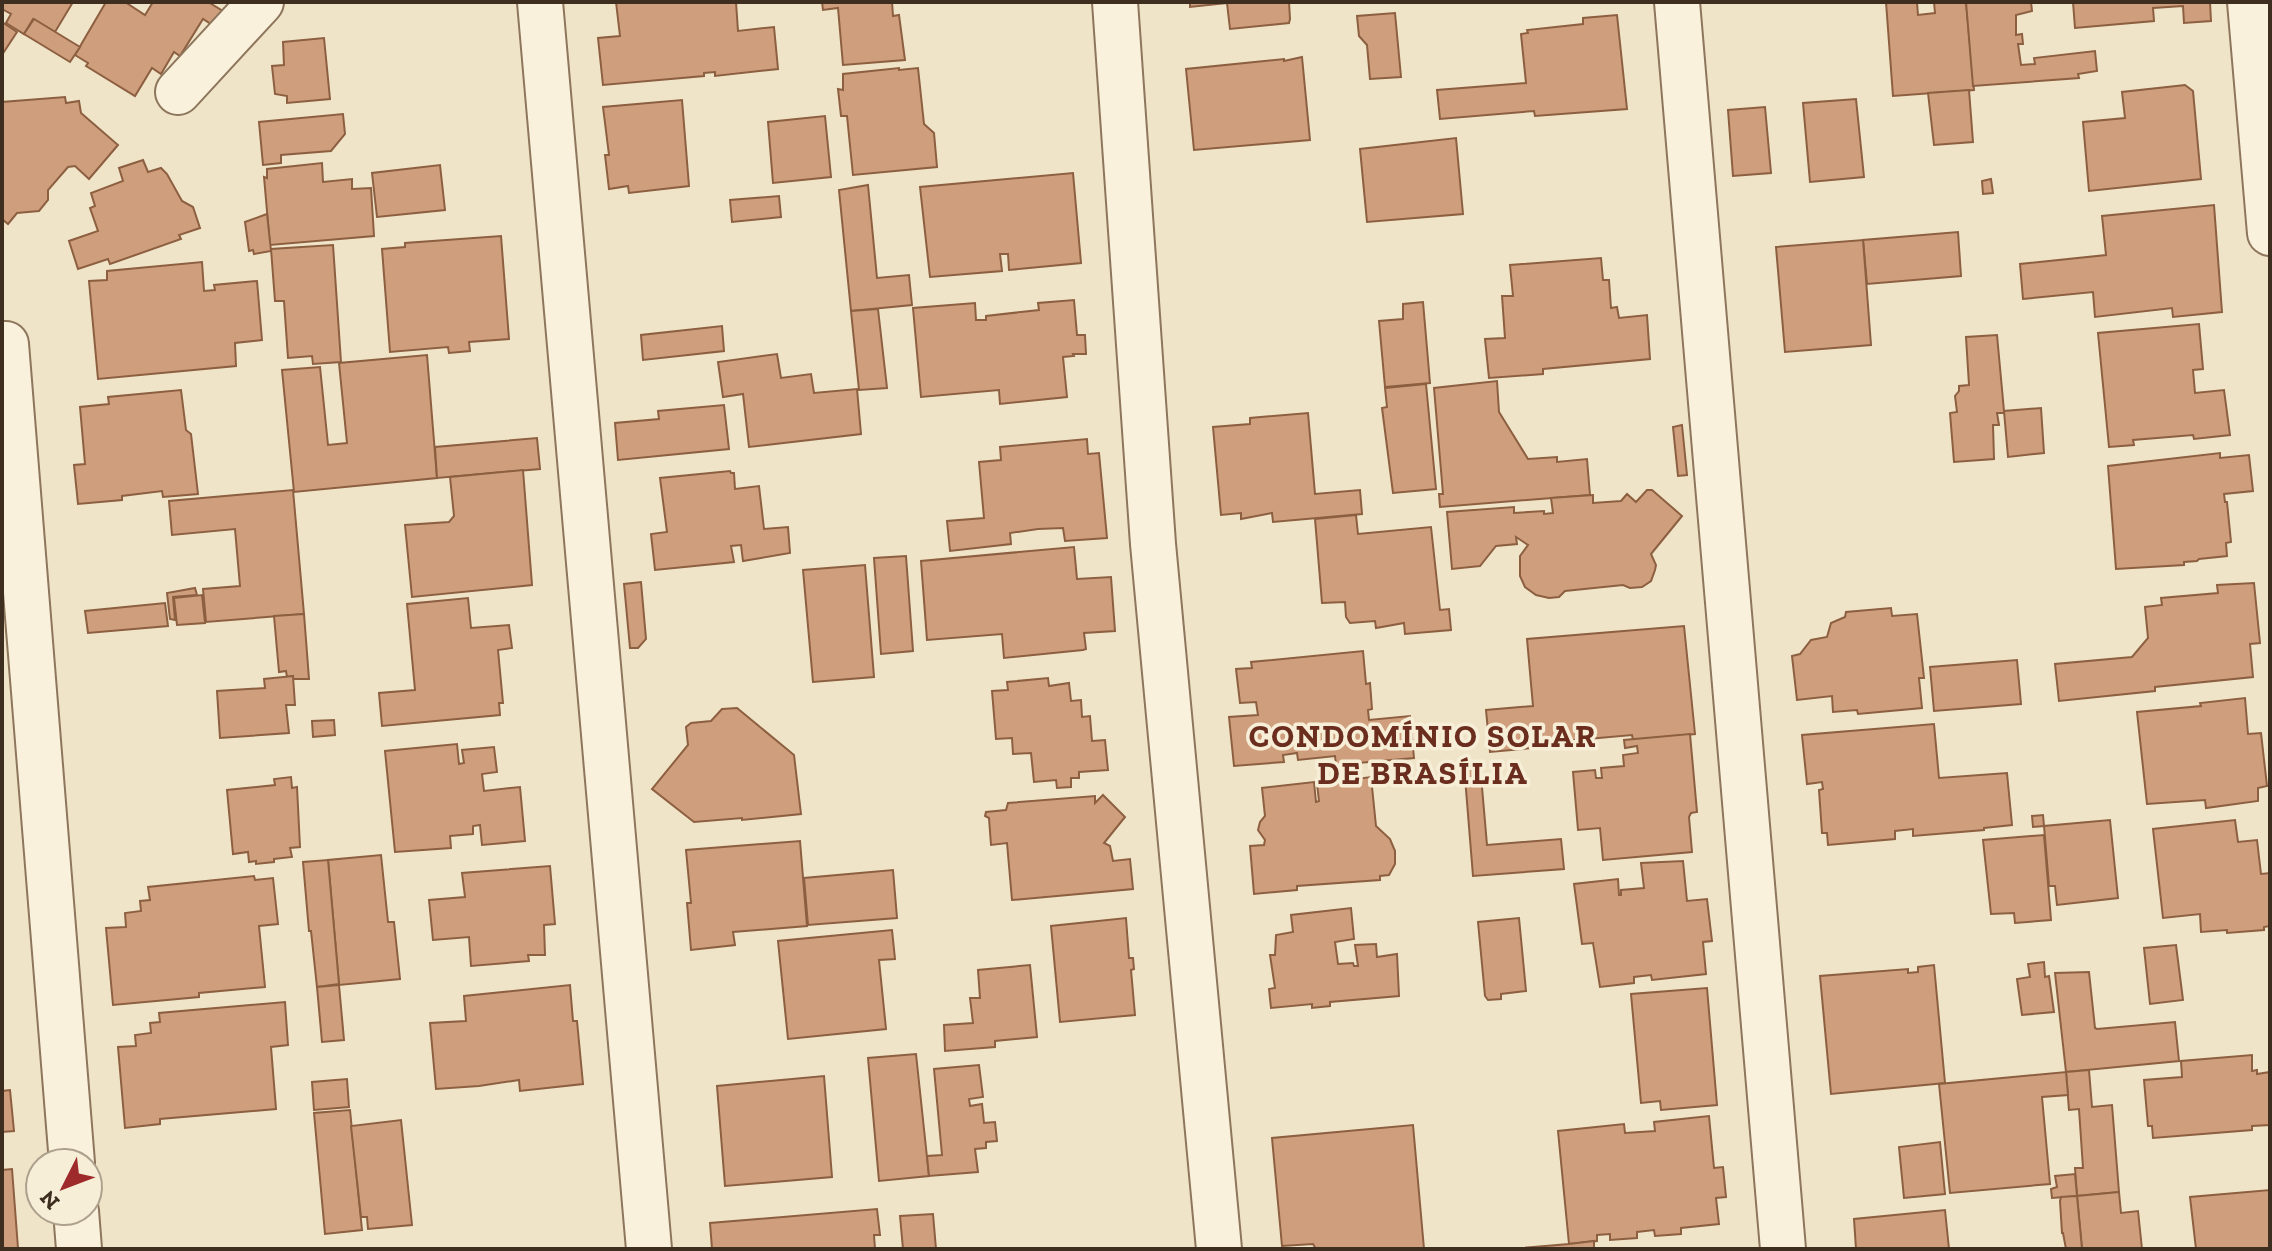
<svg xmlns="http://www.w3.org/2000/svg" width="2272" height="1251" viewBox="0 0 2272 1251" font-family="'Zilla Slab',serif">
<rect width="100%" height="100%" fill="#f0e4c8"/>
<g fill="#cf9f7d" stroke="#8d5f41" stroke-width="2">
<path d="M2 2H73L55 32 33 19 24 34 6 23 11 14 2 9Z"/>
<path d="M106 2H125L145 15 153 2H208L223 11 214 26 203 19 180 56 174 52 161 74 152 68 135 96 86 66 88 63 75 55Z"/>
<path d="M616 2H736L738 31 774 27 778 69 715 76V72L704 73V76L603 85 598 38 620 36Z"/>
<path d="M822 2H892L893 16 899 15 905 60 843 65 838 8 823 10Z"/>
<path d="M1190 2H1289L1290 19 1289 23 1230 29 1227 3 1190 7Z"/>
<path d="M1886 2H1917L1918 15 1935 13 1934 2H1966L1974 90 1893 96Z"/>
<path d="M1966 2H2031L2032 11 2016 15V35L2022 34 2023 44H2018L2021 65 2035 64 2034 58 2095 51 2097 71 2078 74 2079 78 1973 86Z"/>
<path d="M2073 2H2210L2211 21 2184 23 2183 6 2153 8 2154 21 2075 28Z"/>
<path d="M1395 13 1401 77 1370 79 1367 45 1359 36 1357 16Z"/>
<path d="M1617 15 1627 109 1535 116 1534 111 1440 119 1437 90 1526 83 1521 34 1528 33 1527 30 1583 24V18Z"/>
<path d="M34 19 80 47 70 62 24 34Z"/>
<path d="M2 22 17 32 2 55Z"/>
<path d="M324 38 330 99 287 103V96L275 94 272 66 284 65 283 42Z"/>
<path d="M1302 57 1310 140 1194 150 1186 69 1284 59V61Z"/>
<path d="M899 68V70L918 68 924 124 934 133 937 167 853 175 847 116H841L838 89 843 90V74Z"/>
<path d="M2185 85 2193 91 2201 179 2089 191 2083 122 2125 118 2122 92Z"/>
<path d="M1969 90 1973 142 1934 145 1928 93Z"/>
<path d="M65 97 66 103 79 101 81 113 118 145 89 179 75 166 68 167 48 190V200L39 211 17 213 8 224 2 219V102Z"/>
<path d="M1856 99 1864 177 1810 182 1803 103Z"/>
<path d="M682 100 689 186 629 193 628 186 609 189 605 155H609L603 107Z"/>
<path d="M1765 107 1771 173 1733 176 1728 110Z"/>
<path d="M343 114 345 134 331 151 281 155V163L263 165 259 122Z"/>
<path d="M825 116 831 177 773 183 768 122Z"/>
<path d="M1456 138 1463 214 1367 222 1360 149Z"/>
<path d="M143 160 148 172 161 168 167 174 182 201 193 207 200 228 179 235 181 239 110 264 108 259 78 269 69 241 98 231 90 208 95 206 91 193 123 181 119 168Z"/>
<path d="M322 163 323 182 352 179V189L371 188 374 236 270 245 264 177 267 178V169Z"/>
<path d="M440 165 445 210 377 217 372 173Z"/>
<path d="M1073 173 1081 263 1009 270 1008 254H1000L1002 271 930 277 920 187Z"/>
<path d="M1991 179 1993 193 1983 194 1982 181Z"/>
<path d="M868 185 877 278 909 275 912 305 851 311 839 190Z"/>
<path d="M779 196 781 217 732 222 730 200Z"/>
<path d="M2214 205 2222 312 2173 317 2172 308 2095 317 2093 292 2023 299 2020 264 2106 255 2102 216Z"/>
<path d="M267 214 271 251 254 254 253 250 249 251 245 222Z"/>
<path d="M1958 232 1961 276 1867 284 1863 240Z"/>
<path d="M501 236 509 339 469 342 470 351 449 353 448 347 390 352 382 249 405 247V243Z"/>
<path d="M1863 240 1871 345 1785 352 1776 247Z"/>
<path d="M333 245 341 362 313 364 312 356 288 358 284 301H275L271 249Z"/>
<path d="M1601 258 1603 280H1609L1611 308 1617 307 1619 318 1647 315 1650 359 1543 369V374L1489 378 1485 339 1505 338 1502 296H1513L1510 265Z"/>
<path d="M202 262 204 291 215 290 214 285 257 281 262 340 235 343 236 366 98 379 89 281 107 280V271Z"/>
<path d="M1074 300 1077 335H1085L1086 354H1073L1074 356 1063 357 1067 397 1000 404 999 390 921 397 913 308 975 303 976 320H986V316L1039 310 1038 303Z"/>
<path d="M1423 302 1430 383 1385 387 1379 321 1403 319V304Z"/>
<path d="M878 309 887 388 859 390 851 311Z"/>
<path d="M2199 324 2203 369 2193 370 2195 393 2224 390 2230 435 2194 439 2193 435 2133 440 2134 445 2109 447 2098 333Z"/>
<path d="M722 326 724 351 643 360 641 335Z"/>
<path d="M1997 335 2004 411V413H1997L1999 425H1993L1994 459 1954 462 1950 413 1957 412 1955 396 1959 391V386L1969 385 1966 337Z"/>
<path d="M777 354 781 378 811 374 814 393 857 389 861 434 749 447 743 394 723 397 718 362Z"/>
<path d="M427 355 437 478 294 492 282 370 320 367 328 445 347 443 339 363Z"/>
<path d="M1497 381 1499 412 1528 459 1557 457V462L1587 459 1590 495 1440 507 1439 494H1443L1434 388Z"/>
<path d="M1426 384 1436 489 1393 493 1382 408 1387 407 1385 388Z"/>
<path d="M181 390 186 430 191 434 198 494 163 497 162 491 122 496V500L78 504 74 465 85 464 80 407 109 404 108 397Z"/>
<path d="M724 405 729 449 618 460 615 423 659 419 658 411Z"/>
<path d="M2041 408 2044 453 2008 457 2004 411Z"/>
<path d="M1308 413 1315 494 1360 490 1362 514 1273 522 1272 513 1241 519V513L1221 515 1213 427 1250 424V418Z"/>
<path d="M1682 425 1687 475 1678 476 1673 427Z"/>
<path d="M537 438 540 469 437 478 435 447Z"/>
<path d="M1087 439 1088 454 1099 453 1107 538 1065 541 1063 528 1038 529 1010 533 1011 544 950 551 947 521 984 518 979 462 1001 460 1000 447Z"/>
<path d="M2220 453V458L2249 455 2253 491 2224 494 2225 502H2227L2231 542 2226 543 2227 556 2199 559 2197 561 2184 562V565L2116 569 2108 466Z"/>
<path d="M523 470 532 585 412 597 405 525 449 522 454 516 450 477Z"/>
<path d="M730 471 731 473H734L735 489 759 486 764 529 788 527 790 553 743 561 741 545 731 546 734 562 655 570 651 534 667 532 660 478Z"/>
<path d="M293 490 304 614 206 622 203 589 240 586 235 529 172 535 169 501Z"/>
<path d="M1647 490H1652L1682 516 1651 554 1656 565 1655 570 1651 581 1642 587 1630 588 1623 585 1565 591 1559 597 1549 598 1536 595 1525 587 1520 576V556L1528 545 1516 537 1517 544 1496 546 1480 566 1452 569 1447 512 1514 507V513L1544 511V514L1553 513 1551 498 1593 495V503L1621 501 1627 494 1636 502Z"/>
<path d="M1356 515 1358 534 1431 527 1440 610 1449 609 1451 630 1405 634 1404 623 1376 628 1375 621 1350 623 1346 617 1345 602 1322 603 1315 519Z"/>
<path d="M1074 547 1077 579 1111 577 1115 631 1084 633 1086 649 1083 650 1004 658 1002 634 927 640 921 561Z"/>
<path d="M906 556 913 651 881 654 874 558Z"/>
<path d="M865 565 874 677 813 682 803 570Z"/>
<path d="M641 582 646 639 638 648H630L624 584Z"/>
<path d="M2254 583 2260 643 2250 644 2253 677 2155 687V691L2059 701 2055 664 2132 657 2148 638 2145 607 2162 605 2161 598 2218 593 2217 585Z"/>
<path d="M195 588 197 595 173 597 175 620 170 619 167 593Z"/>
<path d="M202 595 205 623 177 625 174 598Z"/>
<path d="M468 598 471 628 509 625 512 648 498 650 503 703H499L500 715 382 726 379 693 415 690 407 604Z"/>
<path d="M165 603 168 626 88 633 85 611Z"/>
<path d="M1891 608 1892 616 1917 614 1924 678H1919L1922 708 1858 714 1857 710 1833 712 1832 696 1797 700 1792 656 1800 654 1811 640 1827 637 1831 623 1845 617 1846 612Z"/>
<path d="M304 614 309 679H293V676L287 677 286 671 279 672 274 616Z"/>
<path d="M1684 626 1695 734 1633 740 1632 735 1543 743 1544 747 1490 752 1486 710 1533 706 1527 639Z"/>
<path d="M1363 651 1366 684 1370 683 1372 709 1368 710 1369 720 1410 716 1414 758 1336 765 1335 756 1298 760 1297 753 1283 755 1284 762 1234 766 1229 717 1258 715 1256 702 1240 703 1236 669 1252 668 1251 662Z"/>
<path d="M2017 660 2021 704 1934 711 1930 667Z"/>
<path d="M293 676 295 705H286L289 733 220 738 217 691 265 688 264 679Z"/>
<path d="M1048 678 1049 686 1069 683 1071 701 1081 700 1082 717 1090 716 1092 741 1105 740 1108 770 1079 772V778H1071V787L1057 788 1056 780 1034 782 1031 753 1013 754 1012 738 996 739 992 691 1008 690 1007 682Z"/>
<path d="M2245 698 2248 734 2261 733 2267 786 2258 788V801L2206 808 2205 800 2147 804 2137 712 2201 706 2200 703Z"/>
<path d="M737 708 794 755 801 814 742 820V818L694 822 652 789 688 745 686 727 691 723 711 721 722 709Z"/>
<path d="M334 720 335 735 313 737 312 721Z"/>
<path d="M1934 724 1939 778 2007 773 2012 825 1984 828V830L1913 836V829L1895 831V839L1828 845 1827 833H1822L1819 790 1823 789 1822 782 1807 784 1802 735Z"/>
<path d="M1690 734 1697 812 1691 813 1689 817 1692 852 1603 860 1600 828 1578 830 1573 772 1595 770 1596 778H1602L1601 768 1624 766 1623 755 1638 753 1637 746 1625 748 1624 740Z"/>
<path d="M457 744 459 764 464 763 462 750 494 747 497 772 482 774 484 791 520 787 525 841 482 845 480 825 473 826V834L450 836 451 848 395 852 385 751Z"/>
<path d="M1480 764 1487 845 1561 839 1564 869 1473 876 1464 765Z"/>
<path d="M291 777 292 788 297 787 300 847 290 848 292 857 274 859V862L256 864V861L249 862 248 852 233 854 227 790 275 785 274 779Z"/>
<path d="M1371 777 1376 826 1390 839 1395 851V864L1389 875 1380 876V880L1297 886V890L1254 894 1250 846 1264 845 1265 840 1258 830 1260 822 1265 816 1262 788 1314 782 1316 802 1319 801 1317 784Z"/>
<path d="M1103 795 1125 817 1104 843 1110 846 1113 861 1130 859 1133 889 1012 900 1007 843 991 845 989 818 985 816 986 812 1006 810 1008 803 1095 796V803Z"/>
<path d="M2043 815 2044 826 2033 827 2032 816Z"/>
<path d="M2110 820 2118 898 2057 905 2055 886H2049L2044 826Z"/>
<path d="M2235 820 2238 842 2257 840 2261 874 2270 873V926L2264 927V930L2227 933V930L2201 932 2200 914 2163 918 2153 829Z"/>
<path d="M2044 835 2051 920 2015 923 2014 913 1991 914 1983 840Z"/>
<path d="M800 841 807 926 733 932 735 945 691 950 687 903H691L686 850Z"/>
<path d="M381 855 388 922H394L400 979 339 985 328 860Z"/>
<path d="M328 860 339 984 317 987 311 931H309L303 862Z"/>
<path d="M1683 861 1687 901 1707 899 1712 941 1703 942 1706 974 1652 980 1651 975 1634 977V983L1600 987 1593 943 1582 944 1574 884 1618 879 1619 895H1621V890L1644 888 1641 863Z"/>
<path d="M550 866 555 924 544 925 545 955H528L529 961 471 966 469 937 433 940 429 900 465 897 462 873Z"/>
<path d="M893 870 897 918 808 925 804 878Z"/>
<path d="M254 876 255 880 273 878 278 924 259 926 265 987 199 993V997L113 1005 106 928 126 927 125 913 141 911 140 901 150 900 148 887Z"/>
<path d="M1351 908 1354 939 1335 942 1338 964 1353 963 1354 966H1358L1355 945 1376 944 1377 957 1397 954 1399 996 1330 1002V1006L1312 1008V1004L1271 1008 1269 989 1275 988 1270 955H1275L1276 935 1293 932 1291 915Z"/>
<path d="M1126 918 1129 958H1133L1134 969 1131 970 1135 1015 1060 1022 1051 926Z"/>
<path d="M1519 918 1526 991 1501 994V999L1488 1000 1485 996 1478 922Z"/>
<path d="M892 930 895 959 879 960 886 1029 788 1039 778 941Z"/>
<path d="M2176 945 2183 1000 2150 1004 2144 948Z"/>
<path d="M2044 962 2045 977 2049 976 2054 1012 2022 1015 2017 979 2030 977 2028 964Z"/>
<path d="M1030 965 1037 1037 995 1041V1047L945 1051 944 1025 973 1023 970 998H980L978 970Z"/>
<path d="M1934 965 1945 1083 1831 1094 1820 976 1908 969V973L1918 972V967Z"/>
<path d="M2089 972 2095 1028 2097 1029 2175 1022 2179 1061 2066 1072 2055 973Z"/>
<path d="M339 985 344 1040 322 1042 317 987Z"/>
<path d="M570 985 573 1021H577L583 1084 520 1091 519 1080 479 1086 436 1089 430 1023 466 1021 464 996Z"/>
<path d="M1707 988 1717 1105 1661 1110 1660 1101 1641 1103 1631 994Z"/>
<path d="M285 1002 288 1045 271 1047 276 1109 160 1119V1124L125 1128 118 1047 136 1046 135 1035 151 1033 150 1023 160 1022 159 1013Z"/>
<path d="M916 1054 929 1176 879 1181 868 1058Z"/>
<path d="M2252 1055V1071L2257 1070V1074L2270 1072V1125L2252 1126V1130L2153 1138 2152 1126H2148L2144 1080 2182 1077 2181 1061Z"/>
<path d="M979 1065 983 1097 969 1099 970 1106 982 1104 984 1123 995 1122 997 1141 986 1142V1148L975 1149 978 1172 929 1176 927 1156 942 1155 934 1069Z"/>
<path d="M2089 1070 2092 1107 2112 1105 2119 1192 2077 1196 2075 1168H2083L2079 1109 2069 1110 2066 1072Z"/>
<path d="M2066 1072 2068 1095 2042 1097 2050 1184 1950 1193 1939 1084Z"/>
<path d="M824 1076 832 1177 725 1186 717 1086Z"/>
<path d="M347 1079 349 1107 314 1110 312 1082Z"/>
<path d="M10 1090 14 1131 2 1132V1091Z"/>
<path d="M350 1110 362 1230 325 1234 314 1113Z"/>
<path d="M1709 1116 1714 1168 1723 1167 1726 1197 1716 1198 1719 1224 1681 1228V1234L1655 1236 1654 1230 1637 1232V1238L1610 1240V1234L1597 1235V1241L1569 1244 1558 1131 1624 1124 1625 1133 1655 1131 1654 1122Z"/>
<path d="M401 1120 412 1225 368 1229 367 1217H361L351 1126Z"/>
<path d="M1413 1125 1424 1249H1316L1313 1244 1282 1246 1272 1138Z"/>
<path d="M1940 1142 1945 1194 1904 1198 1899 1147Z"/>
<path d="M12 1169 18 1248 2 1249V1170Z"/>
<path d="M2075 1174 2077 1196 2052 1198 2051 1189 2057 1187 2055 1176Z"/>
<path d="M2270 1190V1249H2196L2190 1197Z"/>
<path d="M2119 1192 2121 1213 2138 1211 2142 1249H2082L2077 1196Z"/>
<path d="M2077 1196 2082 1249H2066L2063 1233H2062L2060 1201 2061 1197Z"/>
<path d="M877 1209 880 1235H874L875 1249H712L710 1223Z"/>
<path d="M1945 1210 1949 1249H1856L1854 1219Z"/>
<path d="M933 1214 936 1249H903L900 1216Z"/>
<path d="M1594 1241V1249H1510L1569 1244Z"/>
</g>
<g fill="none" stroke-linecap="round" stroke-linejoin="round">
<g stroke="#8d765c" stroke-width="48">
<g id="minor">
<path d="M540 2 649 1249"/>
<path d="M1115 2 1153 544 1219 1249"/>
<path d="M1677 2 1783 1249"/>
<path d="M2250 2 2270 233"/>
<path d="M178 92 261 2"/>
<path d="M6 344 72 1163"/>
<path d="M76 1211 79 1249"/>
</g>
</g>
<use href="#minor" stroke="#faf1dc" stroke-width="44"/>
</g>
<g text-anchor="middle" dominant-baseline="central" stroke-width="7" stroke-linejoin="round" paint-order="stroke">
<g font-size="32" font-weight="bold" letter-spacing="2" fill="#6b2e1e" stroke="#f7eed8">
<text x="1423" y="736">CONDOMÍNIO SOLAR<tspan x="1423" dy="37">DE BRASÍLIA</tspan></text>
</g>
</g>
<rect width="2272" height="1251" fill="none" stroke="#3d2e20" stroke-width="8"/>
<g transform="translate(64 1187) rotate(228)"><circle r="38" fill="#f7eed8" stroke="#ada18e" stroke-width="2"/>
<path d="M0-6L14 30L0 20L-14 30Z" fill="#9e2a2b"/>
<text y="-12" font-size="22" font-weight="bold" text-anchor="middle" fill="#3d2e20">N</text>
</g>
</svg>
